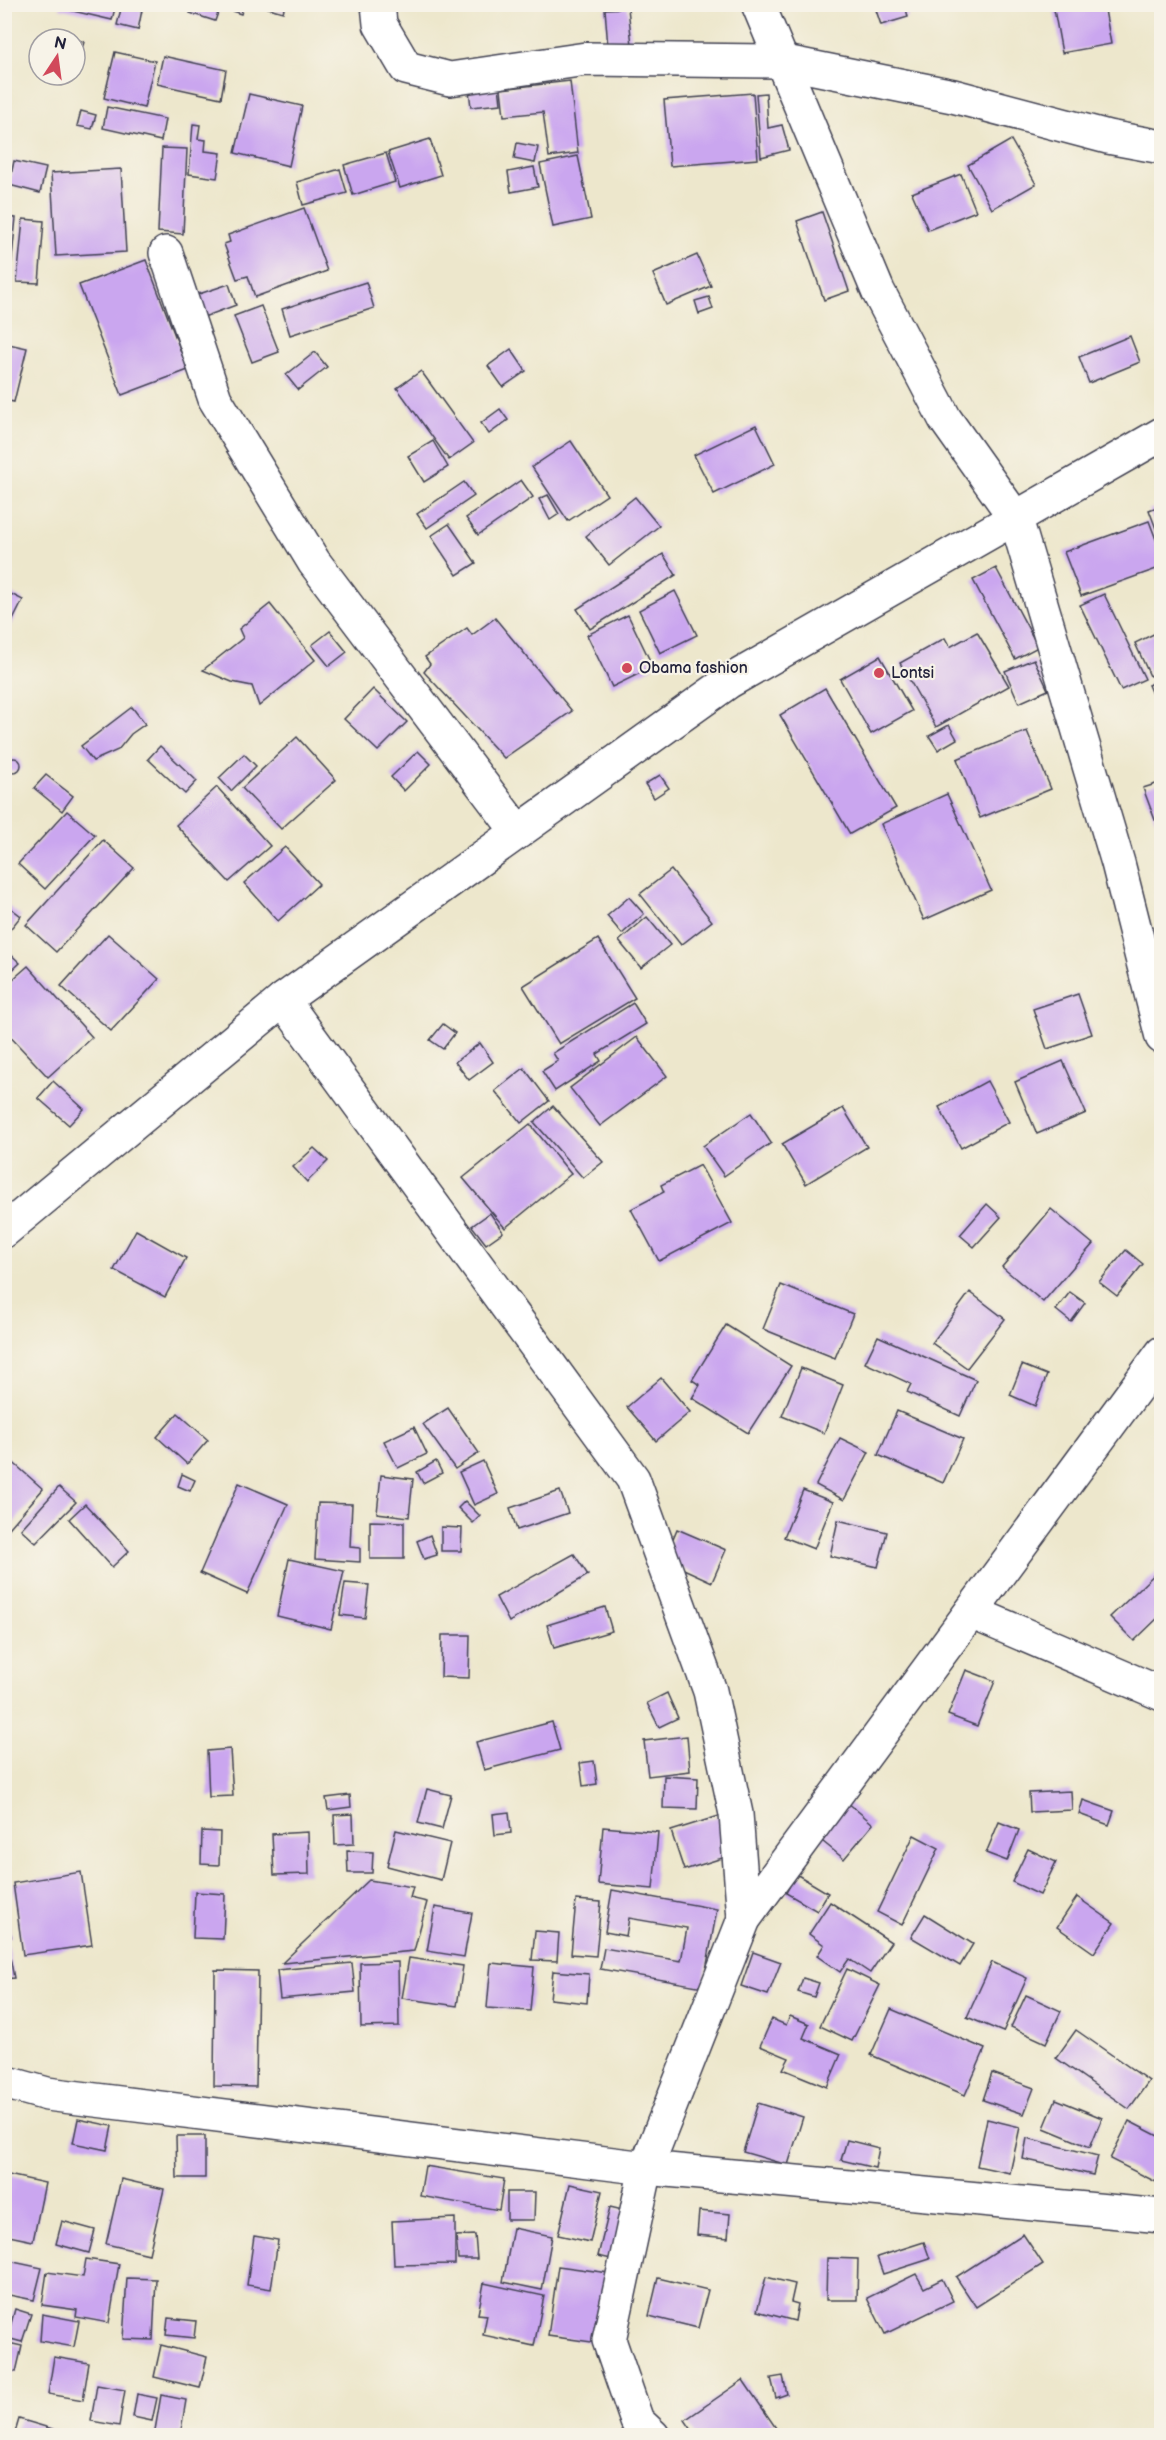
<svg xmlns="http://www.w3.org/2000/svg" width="1166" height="2440" viewBox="0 0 1166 2440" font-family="'Balsamiq Sans',sans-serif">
<rect width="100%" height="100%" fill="#f7f3e8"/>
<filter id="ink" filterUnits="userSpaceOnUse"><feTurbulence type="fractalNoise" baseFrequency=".0167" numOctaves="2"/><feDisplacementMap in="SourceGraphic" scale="12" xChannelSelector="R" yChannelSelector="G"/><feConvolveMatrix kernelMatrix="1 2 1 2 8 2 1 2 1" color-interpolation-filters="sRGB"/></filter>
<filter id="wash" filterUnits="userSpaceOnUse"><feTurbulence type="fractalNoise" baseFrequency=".008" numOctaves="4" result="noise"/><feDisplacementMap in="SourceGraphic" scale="24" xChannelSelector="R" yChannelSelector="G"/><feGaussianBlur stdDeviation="1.35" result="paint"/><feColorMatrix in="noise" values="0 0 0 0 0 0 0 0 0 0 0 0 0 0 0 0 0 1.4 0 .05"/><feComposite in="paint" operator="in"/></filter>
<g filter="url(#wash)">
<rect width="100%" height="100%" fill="#ede7cc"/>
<g id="blocks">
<g fill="#caa6ef">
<path d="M61 4H116L112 20 60 8Z"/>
<path d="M193 4H244L241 14 220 7 215 21 190 13Z"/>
<path d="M874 4H905L908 17 881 25Z"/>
<path d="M1053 4H1104L1111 44 1062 53Z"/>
<path d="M122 5 142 10 138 30 117 25Z"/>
<path d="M258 5H285L283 12Z"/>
<path d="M628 8 632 45 608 47 605 9Z"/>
<path d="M47 30 74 39H44Z"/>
<path d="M75 39 84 42 76 68H75Z"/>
<path d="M115 52 155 61 144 108 104 98Z"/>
<path d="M163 56 226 70 221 98 157 84Z"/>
<path d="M570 81 578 153 549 157 543 112 504 116 501 89Z"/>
<path d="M499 86 501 104 471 107 469 90Z"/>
<path d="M753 93 758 159 670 166 664 100Z"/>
<path d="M766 93 768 128 782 125 789 150 761 157 756 94Z"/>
<path d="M249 94 302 106 289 166 235 153Z"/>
<path d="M107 107 165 119 161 141 103 128Z"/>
<path d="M81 111 96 115 92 129 77 126Z"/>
<path d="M193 124 200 125 198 139 206 140 205 151 221 153 217 178 189 174Z"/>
<path d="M430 139 441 175 400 188 388 152Z"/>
<path d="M1011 140 1036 184 992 209 968 165Z"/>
<path d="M517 143 538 147 535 163 514 159Z"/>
<path d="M162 148 187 149 183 234 158 232Z"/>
<path d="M386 153 395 182 353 195 344 165Z"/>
<path d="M578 156 591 219 553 227 540 164Z"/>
<path d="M14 161 46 168 40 193 9 185Z"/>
<path d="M534 167 538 187 511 192 508 172Z"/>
<path d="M121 169 126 252 56 256 51 173Z"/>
<path d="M340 169 347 193 303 205 297 182Z"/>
<path d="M961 174 976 211 928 230 912 193Z"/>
<path d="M304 208 327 271 255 297 248 276 237 279 224 244 230 242 228 235Z"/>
<path d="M822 212 849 291 824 300 797 221Z"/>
<path d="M4 217 16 218 10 276H4Z"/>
<path d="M23 219 44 221 39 283 17 282Z"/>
<path d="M697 255 711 286 666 305 653 274Z"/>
<path d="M146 260 188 370 122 395 79 285Z"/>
<path d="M366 282 374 308 290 335 282 309Z"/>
<path d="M229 284 236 305 201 318 193 296Z"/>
<path d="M709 297 713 309 699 314 695 301Z"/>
<path d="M261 306 279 352 252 362 234 316Z"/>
<path d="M1130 336 1140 362 1089 383 1079 357Z"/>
<path d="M4 343 27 348 14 402 4 400Z"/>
<path d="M511 349 526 371 503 387 488 366Z"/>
<path d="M315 352 327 367 298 390 286 375Z"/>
<path d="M421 371 473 443 449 460 397 388Z"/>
<path d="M500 409 508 420 489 434 481 423Z"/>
<path d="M756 425 775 464 714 494 694 455Z"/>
<path d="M433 441 448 467 424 482 408 456Z"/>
<path d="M571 441 607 495 568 521 532 467Z"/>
<path d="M521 480 533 497 478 535 466 518Z"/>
<path d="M464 482 474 496 427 528 417 514Z"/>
<path d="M548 495 559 514 550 520 539 499Z"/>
<path d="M635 497 659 526 609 565 586 536Z"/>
<path d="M1162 505V542H1161L1149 510Z"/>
<path d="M1149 521 1162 555V567L1081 596 1064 552Z"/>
<path d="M449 524 476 563 457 575 431 536Z"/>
<path d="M663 554 676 575 590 629 577 609Z"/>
<path d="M996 568 1038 647 1015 659 973 580Z"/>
<path d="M5 591 23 600 5 636Z"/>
<path d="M675 591 697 635 660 653 639 610Z"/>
<path d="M1104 594 1145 679 1121 690 1080 605Z"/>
<path d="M270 604 315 660 259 706 252 686 232 682 203 670 243 638 239 629Z"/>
<path d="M628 615 653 667 612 687 587 635Z"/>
<path d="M495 618 572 711 504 758 424 672 430 664 425 657 467 628 472 635Z"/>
<path d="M1162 630V670L1150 676 1135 643Z"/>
<path d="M330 631 347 652 329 666 312 645Z"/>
<path d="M977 632 1009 686 936 727 900 663 945 638 950 647Z"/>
<path d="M880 656 912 711 871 734 840 679Z"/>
<path d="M1034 659 1048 690 1019 703 1005 671Z"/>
<path d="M1162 679V717L1148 685Z"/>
<path d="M825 688 896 808 850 834 780 715Z"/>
<path d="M373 689 407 722 378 751 344 719Z"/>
<path d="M132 707 145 724 131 734 118 750 93 761 81 746Z"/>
<path d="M949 725 957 739 938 750 929 736Z"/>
<path d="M1027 731 1051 789 980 818 957 759Z"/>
<path d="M297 737 336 780 281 829 242 788Z"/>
<path d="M160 746 197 781 185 794 148 759Z"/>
<path d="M418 751 431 764 404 791 391 777Z"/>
<path d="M244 754 256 766 231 791 219 778Z"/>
<circle cx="14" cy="765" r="7"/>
<path d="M46 775 73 796 62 811 34 788Z"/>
<path d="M660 775 669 788 654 798 645 784Z"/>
<path d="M1162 782V818L1155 820 1143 788Z"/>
<path d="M217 787 270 846 229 882 176 825Z"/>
<path d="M947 794 991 890 924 920 881 824Z"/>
<path d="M67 811 95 835 45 889 18 864Z"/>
<path d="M103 840 134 868 56 952 26 925Z"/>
<path d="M285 847 319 884 278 921 244 883Z"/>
<path d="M671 870 712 921 681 945 640 894Z"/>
<path d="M629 897 644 914 622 934 607 916Z"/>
<path d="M4 903 21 916 4 937Z"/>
<path d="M647 917 670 945 641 968 619 941Z"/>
<path d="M108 934 159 979 111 1031 61 986Z"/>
<path d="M598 939 635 998 559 1044 523 986Z"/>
<path d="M4 948 20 963 4 978Z"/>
<path d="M28 966 92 1037 48 1077 4 1030V987Z"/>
<path d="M1078 994 1092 1034 1047 1049 1033 1009Z"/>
<path d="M633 1003 646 1024 597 1054 601 1061 555 1091 542 1071 558 1061 553 1053Z"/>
<path d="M443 1024 455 1033 443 1049 430 1040Z"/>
<path d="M637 1037 667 1076 600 1126 570 1088Z"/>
<path d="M480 1043 493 1062 469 1080 455 1062Z"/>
<path d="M1063 1061 1086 1113 1037 1134 1015 1082Z"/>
<path d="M524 1068 549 1101 521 1123 495 1091Z"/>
<path d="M53 1081 84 1109 69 1125 38 1098Z"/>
<path d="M987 1081 1009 1122 961 1148 939 1107Z"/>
<path d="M553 1106 603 1162 583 1178 534 1122Z"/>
<path d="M843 1108 867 1147 806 1184 782 1144Z"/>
<path d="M751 1113 771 1143 724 1176 703 1146Z"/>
<path d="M530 1124 571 1174 505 1228 463 1178Z"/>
<path d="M314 1148 328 1161 307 1182 293 1167Z"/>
<path d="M700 1165 732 1223 659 1261 631 1209 664 1192 661 1185Z"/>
<path d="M987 1204 1001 1217 974 1247 960 1235Z"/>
<path d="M1051 1209 1093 1244 1043 1302 1002 1267Z"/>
<path d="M490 1213 503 1232 486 1244 472 1226Z"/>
<path d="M136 1230 186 1258 165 1297 114 1270Z"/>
<path d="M1126 1250 1143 1264 1117 1296 1099 1282Z"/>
<path d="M781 1285 853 1314 835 1358 763 1329Z"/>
<path d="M970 1292 1005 1319 967 1368 932 1343Z"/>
<path d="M1070 1292 1085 1303 1071 1322 1056 1310Z"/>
<path d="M726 1325 791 1366 748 1433 692 1398 700 1385 692 1380Z"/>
<path d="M878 1336 976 1380 960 1416 907 1392 911 1384 865 1363Z"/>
<path d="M1022 1365 1047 1375 1035 1406 1010 1395Z"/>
<path d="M801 1368 843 1385 824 1433 782 1416Z"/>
<path d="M661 1378 690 1412 656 1441 627 1407Z"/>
<path d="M448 1408 479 1453 455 1469 423 1424Z"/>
<path d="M897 1411 963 1439 943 1483 878 1455Z"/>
<path d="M178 1413 208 1440 187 1464 157 1437Z"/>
<path d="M414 1427 427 1454 398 1468 384 1441Z"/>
<path d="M840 1438 869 1452 844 1500 816 1485Z"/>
<path d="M8 1458 43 1489 4 1534V1462Z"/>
<path d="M436 1461 442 1473 423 1483 417 1472Z"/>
<path d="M483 1461 498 1494 474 1505 459 1472Z"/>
<path d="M182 1474 195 1480 190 1491 178 1486Z"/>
<path d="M381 1475 413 1479 409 1517 377 1513Z"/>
<path d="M239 1483 288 1504 247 1594 200 1573Z"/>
<path d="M59 1487 76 1502 36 1543 21 1529Z"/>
<path d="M803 1490 833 1502 814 1549 784 1537Z"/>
<path d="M560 1491 568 1513 517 1530 510 1508Z"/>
<path d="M465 1501 480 1516 473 1523 458 1508Z"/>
<path d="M318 1503 352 1504 350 1547 360 1548V1562L315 1559Z"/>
<path d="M85 1504 129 1551 112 1567 69 1519Z"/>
<path d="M838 1520 887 1532 878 1567 830 1556Z"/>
<path d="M370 1521 404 1522V1559H370Z"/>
<path d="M441 1527 462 1528 461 1551H441Z"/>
<path d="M677 1529 726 1550 712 1582 664 1560Z"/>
<path d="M430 1535 437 1555 424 1559 417 1541Z"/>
<path d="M574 1554 588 1575 509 1622 496 1597Z"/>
<path d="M289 1559 344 1571 331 1629 277 1616Z"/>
<path d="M1162 1567V1614L1134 1641 1110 1617Z"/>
<path d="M345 1583 369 1585 365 1618 340 1615Z"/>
<path d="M605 1607 612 1631 554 1648 547 1625Z"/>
<path d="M442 1635H470L469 1678 441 1677Z"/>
<path d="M966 1670 995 1681 977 1726 948 1715Z"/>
<path d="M667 1693 678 1718 659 1727 647 1703Z"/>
<path d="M552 1722 560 1750 484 1770 476 1742Z"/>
<path d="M687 1736 690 1771 648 1776 644 1741Z"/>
<path d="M230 1749 233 1796 209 1797 207 1751Z"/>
<path d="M594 1761 597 1784 583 1786 580 1763Z"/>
<path d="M664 1776 698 1778 697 1809 663 1808Z"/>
<path d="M427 1789 451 1795 442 1829 418 1823Z"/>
<path d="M1071 1791 1072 1810 1030 1812 1029 1793Z"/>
<path d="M350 1795 351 1807 328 1810 326 1798Z"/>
<path d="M1083 1800 1114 1811 1109 1825 1079 1814Z"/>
<path d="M847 1802 873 1824 844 1859 817 1837Z"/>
<path d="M509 1812 511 1833 495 1835 493 1814Z"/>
<path d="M353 1814 354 1844 335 1845 334 1815Z"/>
<path d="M719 1816 732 1855 684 1870 671 1831Z"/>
<path d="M999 1822 1019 1830 1007 1861 986 1853Z"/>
<path d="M603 1827 658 1832 653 1889 598 1884Z"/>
<path d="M396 1830 450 1843 441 1880 387 1866Z"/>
<path d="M202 1831 220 1832 219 1865 201 1864Z"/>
<path d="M308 1832 309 1874 274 1875 272 1834Z"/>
<path d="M914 1835 939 1848 902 1925 877 1912Z"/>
<path d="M1028 1849 1056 1862 1040 1895 1012 1882Z"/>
<path d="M347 1851 373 1852 372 1873H348Z"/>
<path d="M81 1872 92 1945 23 1955 13 1883Z"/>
<path d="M796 1874 828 1893 817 1911 786 1893Z"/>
<path d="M369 1880 413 1887 410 1898 427 1902 414 1951 282 1963Z"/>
<path d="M612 1890 717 1909 703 1987 600 1969 604 1948 681 1961 687 1928 629 1918 626 1936 605 1932Z"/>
<path d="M195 1892 225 1894 223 1939 193 1938Z"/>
<path d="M1077 1897 1114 1923 1094 1953 1057 1927Z"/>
<path d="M576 1900 601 1902 596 1956 571 1954Z"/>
<path d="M830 1902 891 1942 870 1973 849 1959 840 1972 817 1956 824 1945 809 1934Z"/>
<path d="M6 1907 11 1937 4 1938V1908Z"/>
<path d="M435 1907 472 1913 464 1957 427 1951Z"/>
<path d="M925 1914 973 1944 960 1966 911 1937Z"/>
<path d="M535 1931 559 1933 557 1961 532 1960Z"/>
<path d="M8 1946 14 1978 4 1979V1947Z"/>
<path d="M753 1952 781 1962 768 1995 741 1986Z"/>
<path d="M409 1958 463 1966 457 2006 402 1998Z"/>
<path d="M398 1962 399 2026 361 2027 360 1963Z"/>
<path d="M992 1962 1027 1978 1003 2032 967 2017Z"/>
<path d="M352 1963 355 1992 280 1999 277 1970Z"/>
<path d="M491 1963 534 1967 530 2011 487 2008Z"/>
<path d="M847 1969 880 1985 852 2041 820 2026Z"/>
<path d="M215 1970 258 1971 256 2087 214 2086Z"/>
<path d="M553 1971 589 1974 587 2003 550 1999Z"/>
<path d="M803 1978 819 1983 814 1997 798 1992Z"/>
<path d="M1026 1995 1061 2011 1046 2043 1011 2027Z"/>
<path d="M891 2009 985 2049 965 2095 871 2055Z"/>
<path d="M790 2016 809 2024 803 2038 841 2054 827 2087 783 2069 789 2058 760 2046 772 2019 786 2025Z"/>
<path d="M1076 2030 1149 2081 1129 2109 1056 2058Z"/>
<path d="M992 2073 1034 2088 1024 2114 983 2100Z"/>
<path d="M1056 2099 1102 2118 1090 2147 1044 2128Z"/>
<path d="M758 2103 803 2117 788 2165 743 2152Z"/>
<path d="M78 2119 112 2126 107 2150 73 2143Z"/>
<path d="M987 2119 1020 2127 1010 2173 977 2166Z"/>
<path d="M1129 2121 1162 2138V2185L1110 2159Z"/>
<path d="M176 2136H205V2178H177Z"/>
<path d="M1027 2138 1098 2156 1093 2175 1023 2159Z"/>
<path d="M847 2140 879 2148 875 2168 841 2160Z"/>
<path d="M425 2166 504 2179 499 2210 420 2196Z"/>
<path d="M4 2174 45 2183 33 2241 4 2235Z"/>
<path d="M121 2179 164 2189 149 2254 106 2244Z"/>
<path d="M570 2184 602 2191 590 2242 558 2235Z"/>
<path d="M507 2192H535L534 2220H507Z"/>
<path d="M610 2207 631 2212 620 2261 598 2256Z"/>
<path d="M699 2211 730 2214 728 2238 697 2235Z"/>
<path d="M455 2218V2264L394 2265 392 2221Z"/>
<path d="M62 2221 95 2230 89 2253 56 2244Z"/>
<path d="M513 2228 552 2236 542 2290 503 2282Z"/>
<path d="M1023 2234 1043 2264 976 2307 956 2277Z"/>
<path d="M475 2235 477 2259H458L456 2236Z"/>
<path d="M254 2236 278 2240 271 2289 247 2285Z"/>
<path d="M924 2242 930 2259 883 2274 877 2257Z"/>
<path d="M827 2258 858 2259 857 2300H826Z"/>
<path d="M86 2259 119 2264 109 2323 76 2317 77 2310 42 2305 47 2272 83 2277Z"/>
<path d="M4 2260 42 2268 34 2300 4 2294Z"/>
<path d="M558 2266 616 2274 606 2344 548 2336Z"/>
<path d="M916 2274 924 2288 942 2279 953 2301 885 2334 867 2298Z"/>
<path d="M766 2277 795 2284 791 2302 798 2304 795 2321 757 2311Z"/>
<path d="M127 2278 156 2279 153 2340 123 2339Z"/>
<path d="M658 2278 708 2290 698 2328 649 2316Z"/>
<path d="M484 2283 544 2296 534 2346 483 2335 487 2315 478 2314Z"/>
<path d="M15 2309 31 2314 22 2342 7 2338Z"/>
<path d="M42 2314 79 2321 74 2347 40 2341Z"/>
<path d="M168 2318 196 2321 194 2338 166 2335Z"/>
<path d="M4 2342 22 2346 16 2372 4 2369Z"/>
<path d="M161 2345 207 2357 200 2388 154 2377Z"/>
<path d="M54 2357 89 2363 83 2400 48 2394Z"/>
<path d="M783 2376 787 2394 776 2398 771 2378Z"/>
<path d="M743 2380 778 2431 770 2436H696L685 2420Z"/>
<path d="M97 2385 125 2390 119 2426 91 2421Z"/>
<path d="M137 2394 157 2398 152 2421 133 2417Z"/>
<path d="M161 2395 186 2400 180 2436H154Z"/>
<path d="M19 2419 73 2435V2436H14Z"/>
</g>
</g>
</g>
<g filter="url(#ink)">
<use href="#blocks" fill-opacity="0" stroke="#404051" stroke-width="1.5"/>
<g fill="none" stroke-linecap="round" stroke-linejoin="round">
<g stroke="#404051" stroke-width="36">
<g id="minor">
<path d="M378 4 380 24 406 68 450 79 586 59 780 61 953 96 1108 137 1162 147"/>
<path d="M758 4 878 291 945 419 1016 519 1118 863 1162 1037"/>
<path d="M166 253 215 399 314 562 518 832"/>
<path d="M283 1000 633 1479 710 1691 736 1814 744 1919"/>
<path d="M971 1612 1162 1694"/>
<path d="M4 2082 47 2094 646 2168 1162 2216"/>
<path d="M653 2436 637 2421 609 2340 646 2168 744 1919 1162 1353"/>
</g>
</g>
<g stroke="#404051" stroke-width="36">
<path id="tertiary" d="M4 1231 283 1000 728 682 1162 434"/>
</g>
<use href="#minor" stroke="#fff" stroke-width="33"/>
<use href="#tertiary" stroke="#fff" stroke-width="33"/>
</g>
</g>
<g fill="#d1495b" stroke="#f7f3e8" stroke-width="2">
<circle cx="627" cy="668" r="6"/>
<circle cx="879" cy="673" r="6"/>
</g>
<g text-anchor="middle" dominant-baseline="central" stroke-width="4.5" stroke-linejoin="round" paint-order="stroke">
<g font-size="16" fill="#22223b" stroke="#f7f3e8" text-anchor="start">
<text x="639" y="668">Obama fashion</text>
<text x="891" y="673">Lontsi</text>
</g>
</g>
<rect width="1166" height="2440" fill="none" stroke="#f7f3e8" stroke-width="24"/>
<g transform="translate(57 57) rotate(13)"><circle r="28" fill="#f7f3e8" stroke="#a29fa3" stroke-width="1.5"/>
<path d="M0-4.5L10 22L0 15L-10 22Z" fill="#d1495b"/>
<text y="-9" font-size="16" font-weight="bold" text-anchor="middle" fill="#22223b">N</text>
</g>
</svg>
